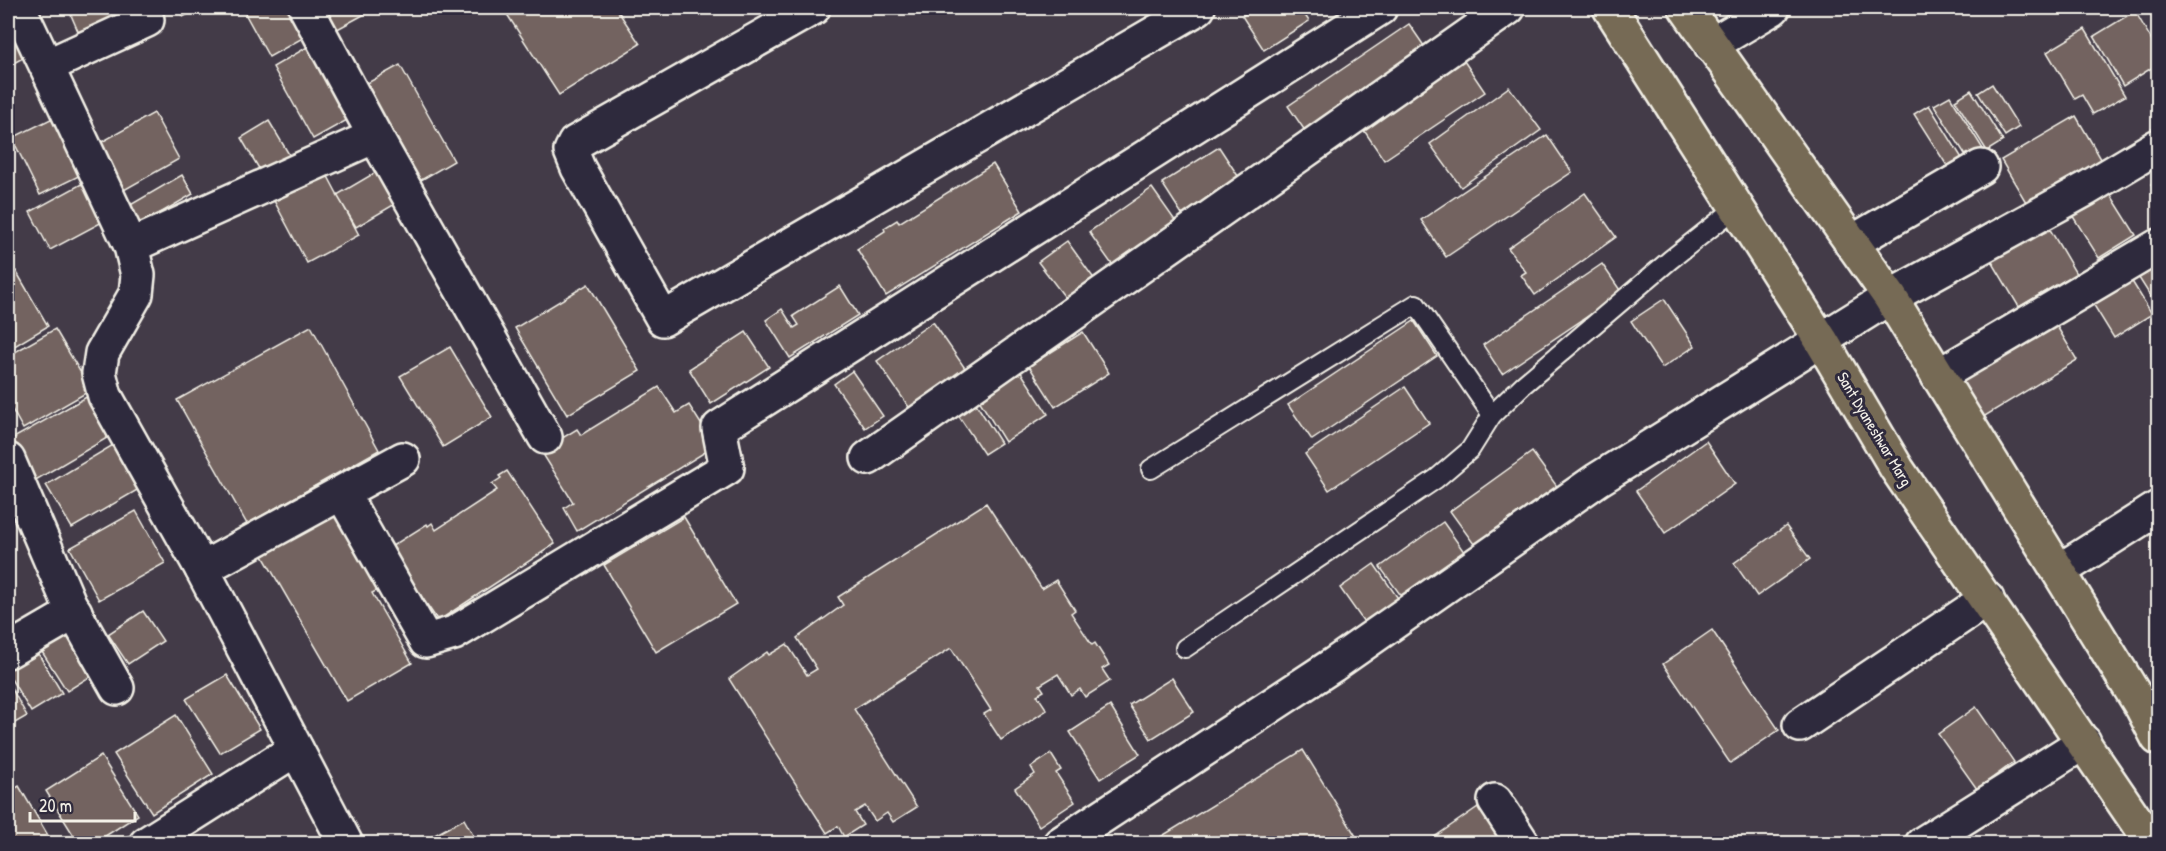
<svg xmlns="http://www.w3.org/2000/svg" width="2166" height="851" viewBox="0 0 2166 851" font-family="'Patrick Hand',sans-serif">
<rect width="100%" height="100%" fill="#433b48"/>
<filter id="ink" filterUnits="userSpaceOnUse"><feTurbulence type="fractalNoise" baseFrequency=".0167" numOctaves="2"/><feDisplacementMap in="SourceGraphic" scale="12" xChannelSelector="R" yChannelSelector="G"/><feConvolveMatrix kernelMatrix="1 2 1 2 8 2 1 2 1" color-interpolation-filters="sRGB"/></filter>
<g filter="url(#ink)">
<g fill="#736460" stroke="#f4f1e8" stroke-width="1.5">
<path d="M68 8H138L83 43Z"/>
<path d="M179 8H200L183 17Z"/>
<path d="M242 8H293L308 35 269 57Z"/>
<path d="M318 8H376L332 32Z"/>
<path d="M503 8H616L640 44 559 95Z"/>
<path d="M1255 8H1300L1309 21 1264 50 1242 16Z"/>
<path d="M2135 11 2158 51V64L2123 86 2094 36Z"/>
<path d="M1409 24 1431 56 1310 138 1288 106Z"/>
<path d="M8 25 25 57 8 66Z"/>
<path d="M2085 29 2125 96 2093 114 2082 95 2075 99 2047 52Z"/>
<path d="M309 46 349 119 313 139 273 67Z"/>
<path d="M1462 58 1485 92 1384 160 1361 126Z"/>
<path d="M400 65 454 161 416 183 362 86Z"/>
<path d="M1992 84 2019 127 2005 136 1978 93Z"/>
<path d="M1509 87 1541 130 1461 187 1430 144Z"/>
<path d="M1971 90 2003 141 1987 151 1955 100Z"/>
<path d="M1950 96 1983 149 1968 159 1934 105Z"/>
<path d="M1929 105 1965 163 1951 172 1914 114Z"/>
<path d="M63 113 91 170 40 195 12 138Z"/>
<path d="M154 113 179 159 124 190 98 144Z"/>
<path d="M2076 116 2104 164 2030 209 2001 160Z"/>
<path d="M269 121 293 161 264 177 241 138Z"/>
<path d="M1547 135 1572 172 1446 257 1421 220Z"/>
<path d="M1219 147 1244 185 1187 222 1162 183Z"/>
<path d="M993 164 1022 211 886 296 857 249 885 231 884 228 897 220 899 223Z"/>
<path d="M323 167 359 235 307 263 271 195Z"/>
<path d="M383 168 402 200 356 227 337 195Z"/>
<path d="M182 175 193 194 138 226 127 207Z"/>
<path d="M2158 180V201L2151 184Z"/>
<path d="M87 181 108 219 50 250 30 212Z"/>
<path d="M1152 188 1181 229 1118 273 1089 232Z"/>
<path d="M2109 192 2136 235 2099 258 2072 215Z"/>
<path d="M1585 193 1616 237 1535 295 1521 275 1526 272 1508 248Z"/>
<path d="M2048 226 2078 277 2068 284 2065 280 2019 307 1991 260Z"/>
<path d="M1067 241 1095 280 1067 300 1038 262Z"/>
<path d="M2158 251V308L2132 267Z"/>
<path d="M1602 264 1622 293 1502 374 1483 345Z"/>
<path d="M2125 270 2152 314 2114 338 2087 294Z"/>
<path d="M16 271 48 326 8 350V276Z"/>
<path d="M588 284 640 371 567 415 515 328Z"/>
<path d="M840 286 858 315 790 358 766 320 782 309 794 328 799 325 793 316Z"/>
<path d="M1664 299 1695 346 1662 368 1631 321Z"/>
<path d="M2052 318 2077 360 1980 419 1955 377Z"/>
<path d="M1414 321 1437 356 1312 440 1288 405Z"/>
<path d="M933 322 969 374 913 413 877 361Z"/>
<path d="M311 326 379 450 247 524 177 400Z"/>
<path d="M55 329 91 390 23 429 8 402V356Z"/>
<path d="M746 332 769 367 711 404 689 369Z"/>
<path d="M1083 332 1109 373 1055 407 1029 366Z"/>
<path d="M450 347 492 417 443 447 400 376Z"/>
<path d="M1013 360 1048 414 1005 442 971 387Z"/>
<path d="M852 371 883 416 865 428 834 384Z"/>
<path d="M659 387 676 413 689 405 715 446 577 531 564 508 573 502 541 451 577 429 581 435Z"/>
<path d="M1405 387 1429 423 1329 490 1305 454Z"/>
<path d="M968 391 1001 443 984 454 950 403Z"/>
<path d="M90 395 112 435 34 481 10 440Z"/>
<path d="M1706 441 1735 484 1665 533 1636 491Z"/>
<path d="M113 445 139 489 72 528 46 485Z"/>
<path d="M1532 452 1561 492 1479 551 1450 511Z"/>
<path d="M507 471 555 544 438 621 389 548 427 524 428 526 432 523 436 530 497 490 492 484 501 478 499 476Z"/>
<path d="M986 503 1042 589 1056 580 1075 610 1071 613 1092 645 1095 643 1109 665 1102 669 1110 681 1085 697 1080 689 1071 695 1058 674 1040 685 1044 691 1037 695 1047 710 1001 740 984 714 991 710 951 648 854 709 917 807 893 822 887 813 875 821 865 806 855 812 863 825 844 837 838 826 827 833 729 679 767 652 769 655 787 644 807 675 817 669 797 638 843 605 838 597Z"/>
<path d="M136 511 165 563 99 600 70 548Z"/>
<path d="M337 514 380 589 372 593 412 663 347 701 263 556Z"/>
<path d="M684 517 736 604 656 652 604 565Z"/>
<path d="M1443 522 1467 556 1405 601 1380 567Z"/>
<path d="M1786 526 1810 559 1757 596 1734 563Z"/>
<path d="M1374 564 1400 601 1366 625 1340 588Z"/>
<path d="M143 611 163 641 128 664 108 634Z"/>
<path d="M68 621 99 671 67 691 35 641Z"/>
<path d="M1712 630 1779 730 1730 763 1663 664Z"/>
<path d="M30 640 62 693 31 712 8 674V654Z"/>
<path d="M227 675 260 729 220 753 186 699Z"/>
<path d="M1172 678 1194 712 1151 739 1129 705Z"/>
<path d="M8 682 27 716 8 727Z"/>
<path d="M1110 706 1140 754 1100 779 1070 732Z"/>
<path d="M1976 707 2014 762 1977 789 1938 734Z"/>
<path d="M176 715 213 774 152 813 114 754Z"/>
<path d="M1303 750 1359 841 1355 844H1149Z"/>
<path d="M1051 754 1061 770 1056 773 1075 802 1039 826 1015 788 1035 774 1031 767Z"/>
<path d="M101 756 138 815 93 844H79L46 791Z"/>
<path d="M19 786 53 844H8V793Z"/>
<path d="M1478 807 1503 844H1436L1433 838Z"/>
<path d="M464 819 478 844H418Z"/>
</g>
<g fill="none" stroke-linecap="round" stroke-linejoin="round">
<g stroke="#f4f1e8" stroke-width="22">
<g id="service">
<path d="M1151 469 1416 304 1492 415"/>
<path d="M1185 648 1436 479 1470 450 1492 415 1523 385 1670 260 1737 207"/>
</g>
</g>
<g stroke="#f4f1e8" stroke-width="38">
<g id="minor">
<path d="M19 8 131 246"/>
<path d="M306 8 375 136 545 437"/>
<path d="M813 8 575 143 571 151 578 168 663 319 1198 8"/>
<path d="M1711 45 1773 8"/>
<path d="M47 66 147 20"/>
<path d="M1851 243 1981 167"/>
<path d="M1938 376 2158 246"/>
<path d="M868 458 1508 8"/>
<path d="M8 460 69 603 117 688"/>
<path d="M342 493 426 641 454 633 727 468 719 428 1380 8"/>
<path d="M202 569 403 459"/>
<path d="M2059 571 2158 508"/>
<path d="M8 651 75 612"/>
<path d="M1800 725 1987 599"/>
<path d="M1495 801 1523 844"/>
<path d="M146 844 296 749"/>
<path d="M346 844 202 569 105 396 99 373 102 353 136 294 138 275 131 246 375 136"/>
<path d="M1060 844 1333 665 1597 480 1890 297 2086 189 2158 146"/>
<path d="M1922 844 2084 742"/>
</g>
</g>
<g stroke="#f4f1e8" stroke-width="38">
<g id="primary">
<path d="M1610 8 1821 340 1897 469 2152 844"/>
<path d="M1686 8 1890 297 2142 707 2158 738"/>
</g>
</g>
<use href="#service" stroke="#2f2a3d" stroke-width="18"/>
<use href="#minor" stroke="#2f2a3d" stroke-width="33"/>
<use href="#primary" stroke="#766a54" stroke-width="33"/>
</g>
</g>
<g text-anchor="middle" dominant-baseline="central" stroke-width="6" stroke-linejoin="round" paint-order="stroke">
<g font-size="16" fill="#f4f1e8" stroke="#2f2a3d">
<text transform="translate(1875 429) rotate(59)">Sant Dyaneshwar Marg</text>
</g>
</g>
<rect width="2166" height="851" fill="none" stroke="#2f2a3d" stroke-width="30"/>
<rect x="15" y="15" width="2136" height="821" fill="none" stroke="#f4f1e8" stroke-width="2" filter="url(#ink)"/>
<path d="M30 812v9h105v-9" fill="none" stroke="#f4f1e8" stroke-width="3"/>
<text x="39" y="812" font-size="18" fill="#f4f1e8" stroke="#2f2a3d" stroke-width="4.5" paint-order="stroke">20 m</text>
</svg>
